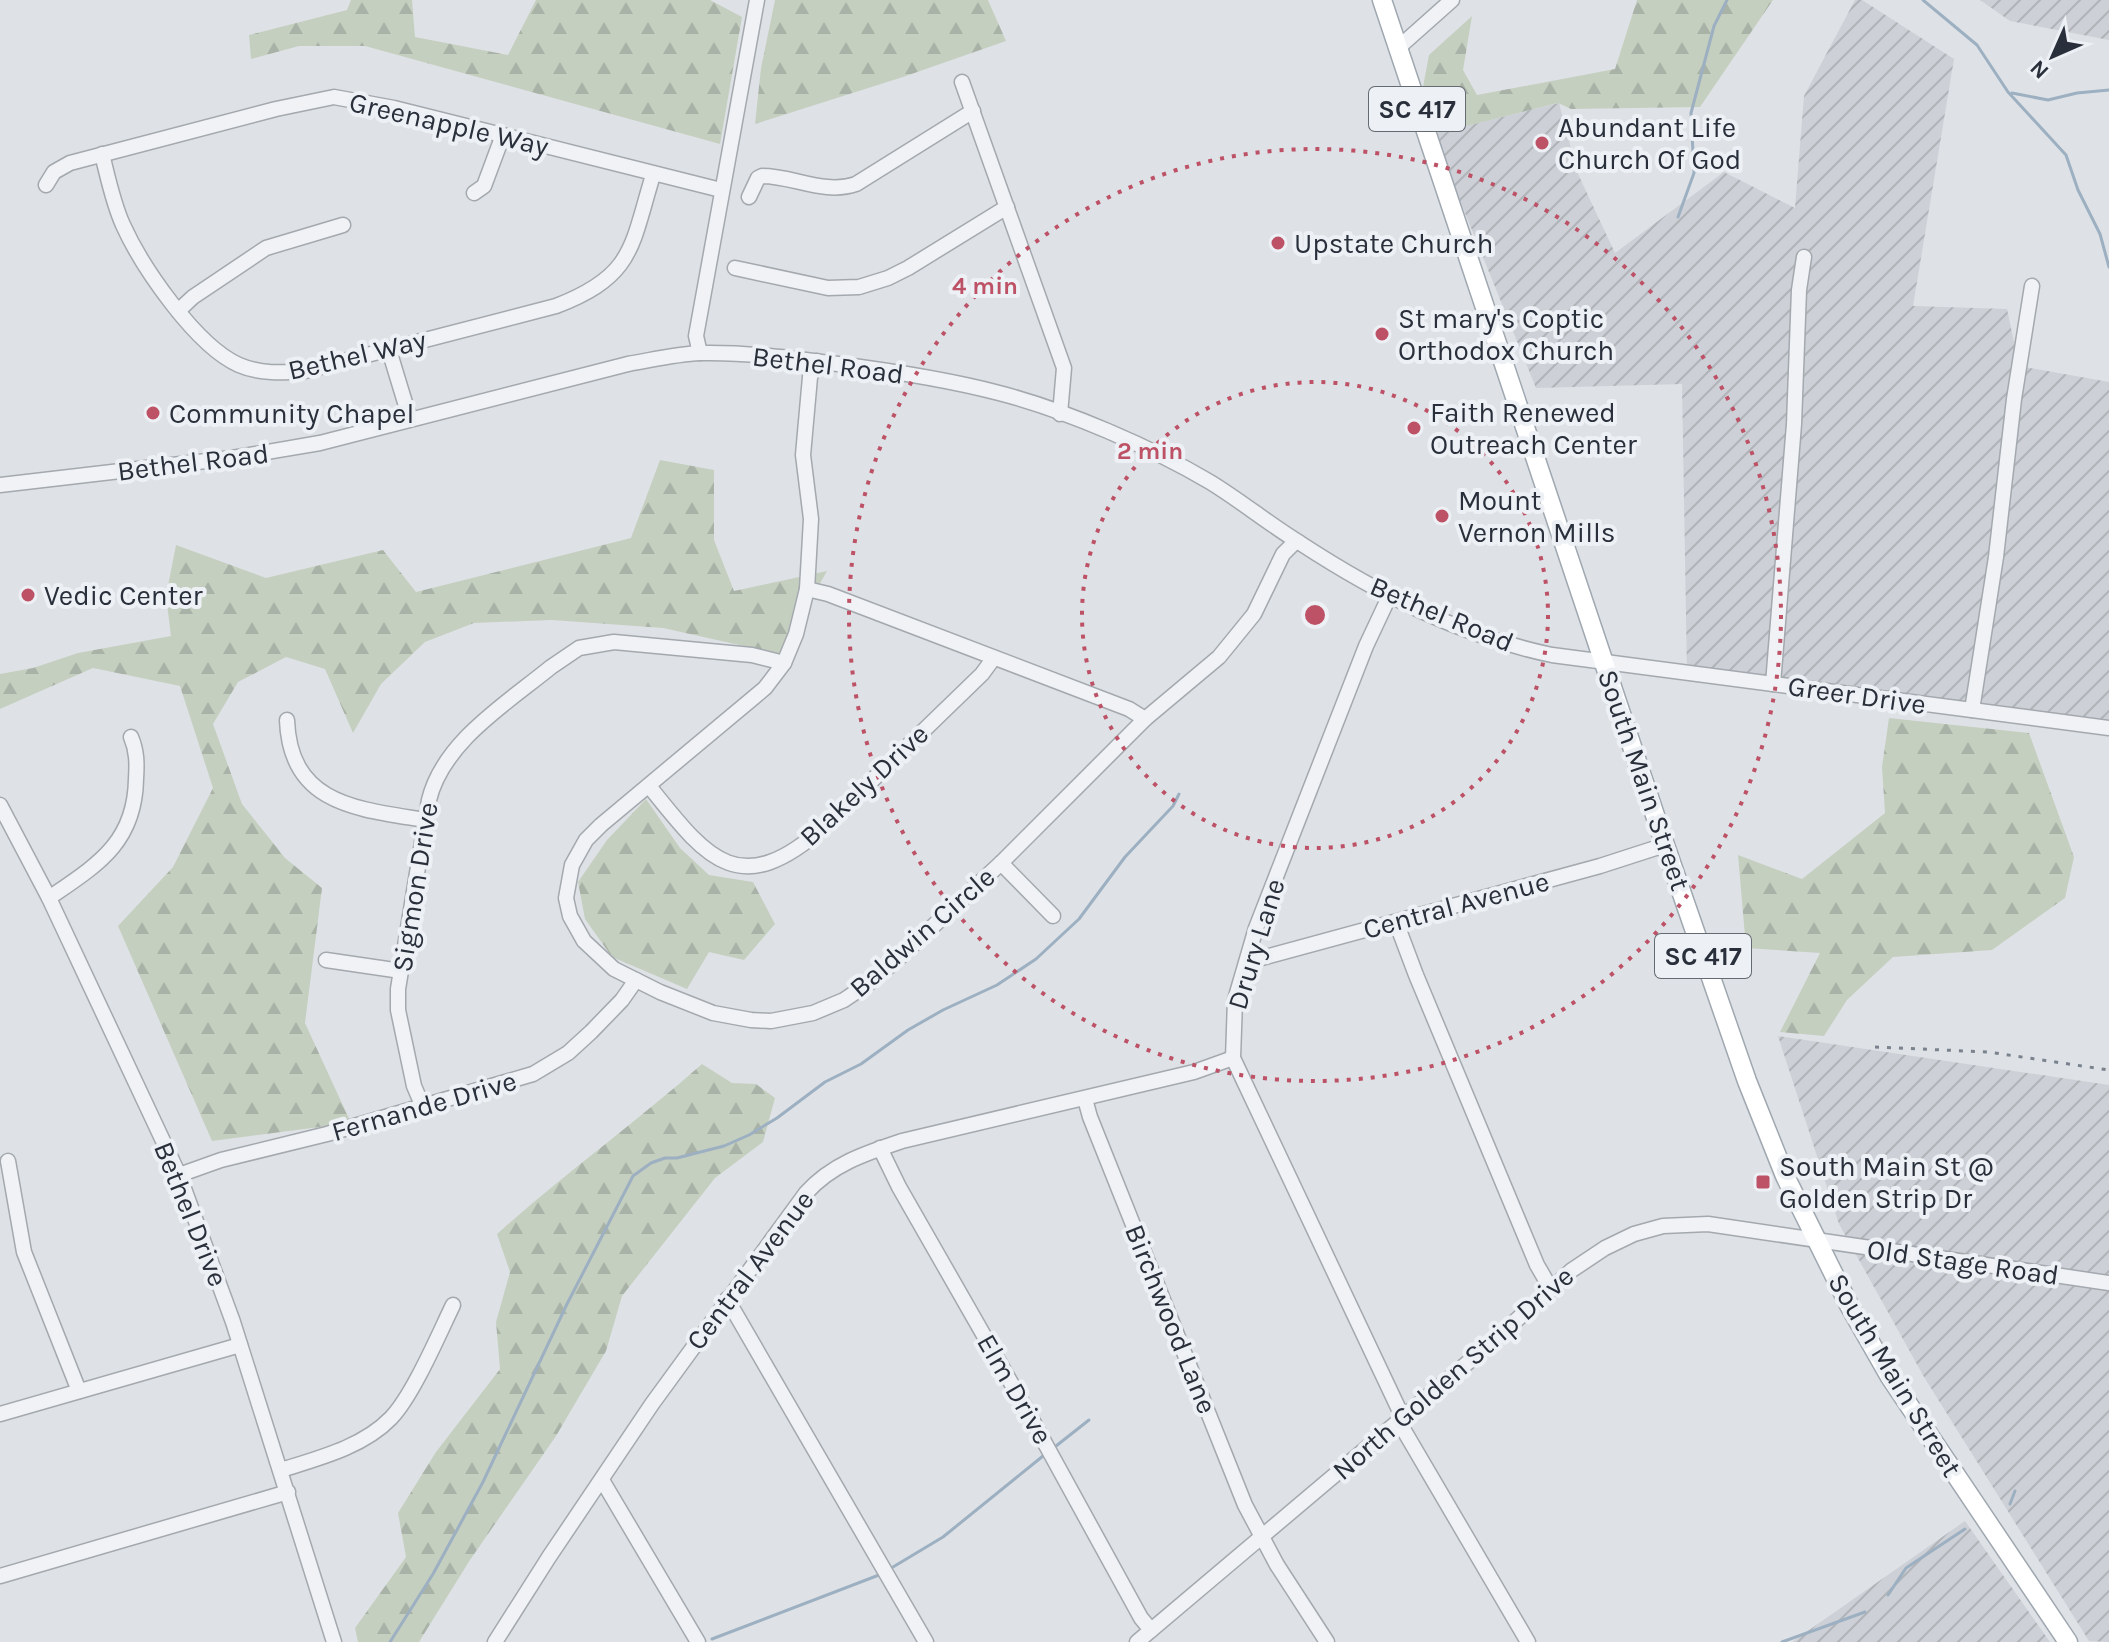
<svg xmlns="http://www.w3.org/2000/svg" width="2109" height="1642" viewBox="0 0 2109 1642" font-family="Karla,sans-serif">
<defs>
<pattern id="industrial-furrows" width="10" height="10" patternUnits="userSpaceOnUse" patternTransform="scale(2)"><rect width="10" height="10" fill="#cdd1d7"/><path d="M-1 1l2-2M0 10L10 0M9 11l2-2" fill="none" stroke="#b0b4b9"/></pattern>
<pattern id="forest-firs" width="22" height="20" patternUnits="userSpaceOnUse" patternTransform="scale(2)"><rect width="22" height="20" fill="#c5cfc0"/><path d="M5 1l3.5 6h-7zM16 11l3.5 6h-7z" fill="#a9b2a6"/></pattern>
</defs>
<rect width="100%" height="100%" fill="#dee2e6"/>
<g fill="url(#industrial-furrows)">
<path d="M1855 0H1862L1954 59 1913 306 2007 309 2019 366 2109 382V727L1687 674 1682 384 1536 388 1433 134 1559 103 1578 174 1615 253 1724 172 1795 208 1804 96Z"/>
<path d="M1980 0H2109V40L2010 21Z"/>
<path d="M1778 1036 2109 1085V1642L2089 1641 1924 1377 1839 1224Z"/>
<path d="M1965 1521 2050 1642H1792Z"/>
</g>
<g fill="url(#forest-firs)">
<path d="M351 0H412L415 37 508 55 536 0H710L742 17 720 144 365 46H299L251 59 249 35 347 10Z"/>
<path d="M775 0H988L1006 41 903 77 755 124 761 68Z"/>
<path d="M1637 0H1773L1700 107 1571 109 1558 103 1439 133 1423 87 1429 55 1472 16 1463 70 1477 95 1615 69Z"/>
<path d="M660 460 714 470V540L734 591 827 571 780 654 663 628 552 620 474 623 425 642 381 684 353 733 325 669 286 657 238 682 213 724 242 804 285 858 322 888 305 1023 351 1123 212 1141 118 926 173 867 213 788 180 686 93 668 0 709V674L33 668 78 653 171 636 166 596 176 545 266 578 383 550 416 592 631 538Z"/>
<path d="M1889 718 2029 733 2074 857 2065 898 1992 950 1893 957 1847 1000 1824 1036 1780 1032 1820 953 1746 948 1738 855 1802 879 1885 813 1882 767Z"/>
<path d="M646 799 680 848 709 875 753 882 775 924 744 960 709 952 687 989 612 957 585 919 578 882 607 840Z"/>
<path d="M702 1064 732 1083 756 1084 775 1098 763 1142 715 1178 622 1296 606 1351 556 1436 470 1560 419 1642H358L355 1628 406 1557 398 1513 436 1452 500 1369 496 1322 510 1272 497 1234C563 1175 635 1123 702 1064Z"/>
</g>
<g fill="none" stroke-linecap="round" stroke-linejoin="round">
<g stroke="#9db0c2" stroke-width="3">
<path d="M1923 0 1977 45 2008 92 2066 155 2078 190 2100 234 2109 267"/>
<path d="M2012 93 2048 100 2077 93 2109 90"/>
<path d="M1678 217 1694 173 1691 113 1714 26 1727 0"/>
<path d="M1056 1446 1089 1420"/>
<path d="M2010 1504 2015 1491"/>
<path d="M893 1567 943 1537 1043 1456"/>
<path d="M1888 1595 1906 1568 1965 1529"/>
<path d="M712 1639 879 1575"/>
<path d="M390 1642 433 1574 483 1482 567 1304 633 1176 651 1163 665 1158H677L724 1146 749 1135 777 1118 825 1082 861 1064 908 1030 943 1010 997 985 1036 959 1079 919 1125 857 1173 806 1179 794"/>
<path d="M1782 1642 1865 1612"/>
</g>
<g stroke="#a4a9af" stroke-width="17">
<g id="minor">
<path d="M1398 48 1452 0"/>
<path d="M962 82 1064 368 1060 414"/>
<path d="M102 154C108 178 113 203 123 225 142 267 196 346 239 365 260 374 282 373 305 371L556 306C634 276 631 247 653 175"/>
<path d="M46 185 54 172 70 163 276 109 334 97 394 108 721 190"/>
<path d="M474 193 484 186 503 135"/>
<path d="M749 197 758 178 762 176C794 176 824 195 856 184L973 111"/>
<path d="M735 268 828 288 859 287 888 278 908 268 1007 207"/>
<path d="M178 311 193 297 266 248 343 225"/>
<path d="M389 350 410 419"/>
<path d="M700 353 696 336 757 0"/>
<path d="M817 361 810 377 803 455 811 519 807 589 796 634 784 663 765 688 601 825 586 840 572 865 566 898 570 916 584 941 614 969 660 992 713 1013 751 1020 771 1021 813 1013 844 1000 872 981 901 956 1001 863 1145 719 1219 657 1254 614 1283 554 1296 541"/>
<path d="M0 485 232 458 320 443 628 364C652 360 676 354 700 353 746 352 793 358 838 364 892 371 946 379 999 393 1065 410 1151 447 1210 482 1241 501 1269 524 1300 543 1378 594 1461 636 1552 655L2109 728"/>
<path d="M807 589 828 594 1129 709 1145 719"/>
<path d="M1389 597 1366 646 1256 928 1235 1000 1233 1058 1403 1418"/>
<path d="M1773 684 1794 424 1799 290 1804 257"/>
<path d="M1972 710 1996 557 2014 399 2032 286"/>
<path d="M287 720C290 805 358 809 425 820"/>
<path d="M649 786C706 857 738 903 824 827L982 674 993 659"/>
<path d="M0 805 49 898 179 1175 233 1322 334 1642"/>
<path d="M1001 863 1053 916"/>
<path d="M49 898C97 865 135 843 136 779 137 764 137 751 131 737"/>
<path d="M1396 922 1416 975 1537 1265 1551 1289"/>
<path d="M326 960 401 971"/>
<path d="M1247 962 1600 866 1665 845"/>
<path d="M1085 1099 1090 1117 1245 1505 1277 1565 1327 1642"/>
<path d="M423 1107 414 1086 398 1010V989L429 800C443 742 507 703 551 667L579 648 614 642 752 655 784 663"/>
<path d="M880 1148 899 1187 1030 1416 1141 1618 1151 1630"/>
<path d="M8 1161 24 1252 79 1391"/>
<path d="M179 1175 221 1160 327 1134 533 1074 568 1053 591 1032 622 1000 636 980"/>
<path d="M727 1299 926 1642"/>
<path d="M0 1414 240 1345"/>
<path d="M1399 1422 1528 1642"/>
<path d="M281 1470C319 1458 363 1447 391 1418 413 1395 438 1336 453 1305"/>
<path d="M602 1480 698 1642"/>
<path d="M0 1576 288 1492"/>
<path d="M495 1642 549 1557 652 1404 806 1193C832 1164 866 1153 902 1141L1194 1072 1233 1058"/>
<path d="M1137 1642 1491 1343 1572 1270 1605 1248 1634 1234 1663 1226 1708 1224 2109 1283"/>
</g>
</g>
<g stroke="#9fa7b0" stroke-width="21">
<path id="major" d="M1382 0 1665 845 1747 1081 1785 1176 1849 1305 1890 1377 2068 1642"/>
</g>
<use href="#minor" stroke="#f0f2f5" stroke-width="14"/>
<use href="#major" stroke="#fff" stroke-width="18"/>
<path stroke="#7a828d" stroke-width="3" stroke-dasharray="4 8" stroke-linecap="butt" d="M1875 1047 1988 1052 2109 1070"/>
</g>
<g fill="none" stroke="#bd5166" stroke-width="4" stroke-dasharray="4 8">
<circle cx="1315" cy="615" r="233"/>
<circle cx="1315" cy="615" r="466"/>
</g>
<g fill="#bd5166" stroke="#edf0f4" stroke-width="3">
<circle cx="1542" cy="143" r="8"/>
<circle cx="1278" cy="243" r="8"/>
<circle cx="1382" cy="334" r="8"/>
<circle cx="153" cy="413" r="8"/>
<circle cx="1414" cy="428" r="8"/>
<circle cx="1442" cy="516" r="8"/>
<circle cx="28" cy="595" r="8"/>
<rect x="1755" y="1174" width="16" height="16" rx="4"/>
</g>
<g text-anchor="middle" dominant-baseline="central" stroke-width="8" stroke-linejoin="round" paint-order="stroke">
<g fill="#edf0f4" stroke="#646a72" stroke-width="2">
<rect x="1369" y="87" width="96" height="44" rx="6"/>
<rect x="1655" y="934" width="96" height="44" rx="6"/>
</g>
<g font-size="26" font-weight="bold" fill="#29303b">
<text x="1417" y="109">SC 417</text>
<text x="1703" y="956">SC 417</text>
</g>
<g font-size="28" fill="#29303b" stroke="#edf0f4">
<text transform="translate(449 124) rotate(13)">Greenapple Way</text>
<text transform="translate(357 355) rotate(-13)">Bethel Way</text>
<text transform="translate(828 365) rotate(7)">Bethel Road</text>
<text transform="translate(193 462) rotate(-7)">Bethel Road</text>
<text transform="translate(1442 614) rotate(23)">Bethel Road</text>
<text transform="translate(1857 695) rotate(8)">Greer Drive</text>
<text transform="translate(1644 780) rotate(71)">South Main Street</text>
<text transform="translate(864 785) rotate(-43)">Blakely Drive</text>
<text transform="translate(415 887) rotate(-81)">Sigmon Drive</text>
<text transform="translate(1456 905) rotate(-15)">Central Avenue</text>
<text transform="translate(922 932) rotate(-41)">Baldwin Circle</text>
<text transform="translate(1256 944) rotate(-73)">Drury Lane</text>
<text transform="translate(424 1106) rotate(-16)">Fernande Drive</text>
<text transform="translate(191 1214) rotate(68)">Bethel Drive</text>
<text transform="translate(1963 1262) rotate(8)">Old Stage Road</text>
<text transform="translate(750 1270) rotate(-53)">Central Avenue</text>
<text transform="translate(1171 1319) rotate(68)">Birchwood Lane</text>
<text transform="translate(1453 1373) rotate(-41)">North Golden Strip Drive</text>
<text transform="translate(1895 1375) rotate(59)">South Main Street</text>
<text transform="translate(1015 1389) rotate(60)">Elm Drive</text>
</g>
<g font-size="28" fill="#29303b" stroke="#edf0f4" text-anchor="start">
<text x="1558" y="127">Abundant Life<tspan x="1558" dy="32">Church Of God</tspan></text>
<text x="1294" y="243">Upstate Church</text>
<text x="1398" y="318">St mary's Coptic<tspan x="1398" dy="32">Orthodox Church</tspan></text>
<text x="1430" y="412">Faith Renewed<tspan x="1430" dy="32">Outreach Center</tspan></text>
<text x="169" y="413">Community Chapel</text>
<text x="1458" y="500">Mount<tspan x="1458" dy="32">Vernon Mills</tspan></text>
<text x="44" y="595">Vedic Center</text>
<text x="1779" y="1166">South Main St @<tspan x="1779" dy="32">Golden Strip Dr</tspan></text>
</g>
</g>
<circle cx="1315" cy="615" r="12" fill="#bd5166" stroke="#edf0f4" stroke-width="4"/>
<g font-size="24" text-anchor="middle" font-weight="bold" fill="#bd5166" stroke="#edf0f4" stroke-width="8" stroke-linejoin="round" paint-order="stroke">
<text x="985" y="294">4 min</text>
<text x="1150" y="459">2 min</text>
</g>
<g transform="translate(2053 56) rotate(225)" stroke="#edf0f4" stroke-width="6" paint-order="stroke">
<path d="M0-6L14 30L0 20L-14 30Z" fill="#29303b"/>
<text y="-12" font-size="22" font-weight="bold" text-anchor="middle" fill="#29303b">N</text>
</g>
</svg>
